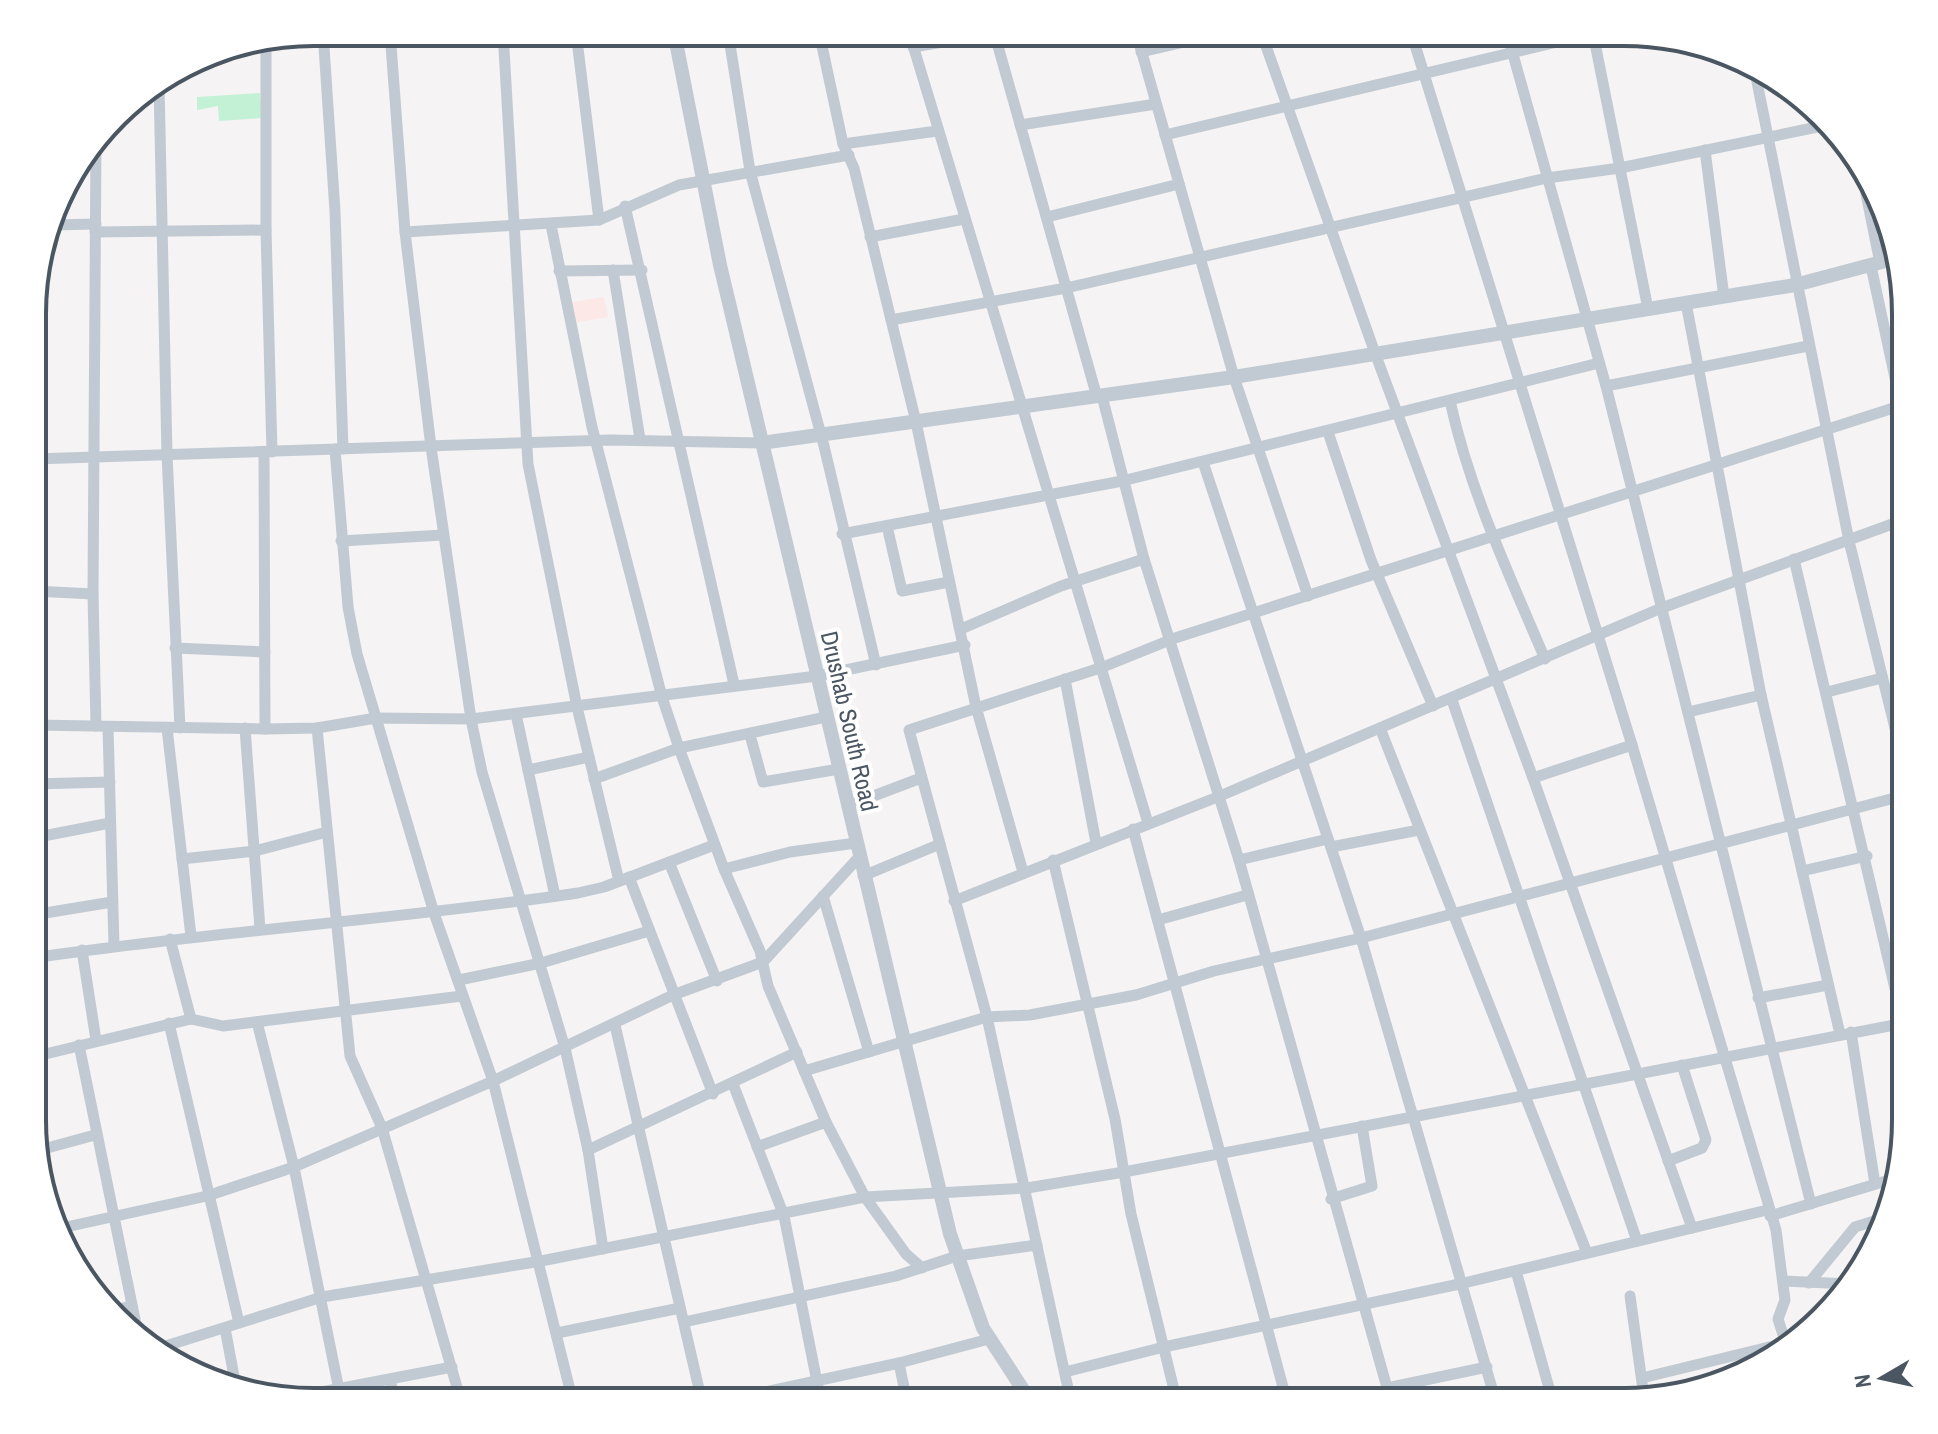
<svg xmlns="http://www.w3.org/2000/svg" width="1938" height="1434" viewBox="0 0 1938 1434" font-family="'Archivo Narrow',sans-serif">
<rect width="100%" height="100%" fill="#f5f3f3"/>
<path fill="#fce8e6" d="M604 297 608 317 572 323 568 303Z"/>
<path fill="#c3f1d5" d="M260 93 262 118 219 121 218 106 197 110V97Z"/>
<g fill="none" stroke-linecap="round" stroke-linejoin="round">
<g stroke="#c1cad2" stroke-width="11">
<path d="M323 32 335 211 343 449"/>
<path d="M390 32 405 232 431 447 471 719 482 772 565 1048 588 1150 603 1249"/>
<path d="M503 32 528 464 577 707 619 881"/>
<path d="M576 32 599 220"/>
<path d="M728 32 750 171 824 446 876 665"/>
<path d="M819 32 843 144 854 168 916 422 976 707 1023 872"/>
<path d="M909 32 1148 823"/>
<path d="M994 32 1097 397"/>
<path d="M1136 32 1234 377 1308 596"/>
<path d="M1261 32 1375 353 1533 778 1692 1228"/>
<path d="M1411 32 1632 745 1776 1230 1785 1300 1778 1319 1786 1344"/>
<path d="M1507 33 1606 386 1811 1204"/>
<path d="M1593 33 1648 309"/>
<path d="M266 40V230L272 452"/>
<path d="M913 47 1004 32"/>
<path d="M1141 52 1228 32"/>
<path d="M1754 67 1849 541 1906 773"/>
<path d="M159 84 167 455 180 728"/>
<path d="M1020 125 1156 104"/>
<path d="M1165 135 1595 33"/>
<path d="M96 142 93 594 96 726"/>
<path d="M843 144 937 131"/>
<path d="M1705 150 1724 297"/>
<path d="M1861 169 1880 263"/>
<path d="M625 206 734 684"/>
<path d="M1047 217 1179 184"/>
<path d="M52 225 96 224"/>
<path d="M551 225 592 427 662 697 679 748 724 869 760 951 768 986 826 1122 865 1197 906 1254 922 1268"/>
<path d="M95 232 266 230"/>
<path d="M405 232 599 220 679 185 849 155"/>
<path d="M870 237 964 219"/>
<path d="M1871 266 1901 406"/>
<path d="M613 270 640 439"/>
<path d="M559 271 642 270"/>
<path d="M1686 303 1761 695 1840 1034"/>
<path d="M891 320 1066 288 1547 178 1620 168 1827 125"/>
<path d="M1606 386 1808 346"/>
<path d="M1102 396 1144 559 1239 860 1391 1402"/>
<path d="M1450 401C1470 492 1509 574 1545 659"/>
<path d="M1328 432 1371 560 1433 706"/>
<path d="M335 449 348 607 357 654 434 913 493 1081 573 1402"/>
<path d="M264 452 265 729"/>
<path d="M34 459 610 440 761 443"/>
<path d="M1203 462 1361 938 1496 1402"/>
<path d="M887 526 902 591 949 582"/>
<path d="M842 534 1122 481 1599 363"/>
<path d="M341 541 443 535"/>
<path d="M1794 559 1905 1031"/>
<path d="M34 591 93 594"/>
<path d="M961 629 1061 586 1144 559"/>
<path d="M175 648 265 652"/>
<path d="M1065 679 1096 843"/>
<path d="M1827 692 1882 678"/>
<path d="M1452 700 1637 1241"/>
<path d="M1688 712 1761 695"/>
<path d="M516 714 555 896"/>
<path d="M34 725 265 729 317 728 376 718 471 719 817 676 965 645"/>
<path d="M108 727 114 946"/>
<path d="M167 728 191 936"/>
<path d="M245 728 260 929"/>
<path d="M317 728 350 1056 382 1128 461 1401"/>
<path d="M1380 728 1587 1253"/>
<path d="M750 735 763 782 839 769"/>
<path d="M528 770 589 757"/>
<path d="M1533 778 1632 745"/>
<path d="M594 779 679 748 826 717"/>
<path d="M33 784 110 782"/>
<path d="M847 806 921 778"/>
<path d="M1133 829 1287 1402"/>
<path d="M33 838 110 823"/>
<path d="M1331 847 1419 830"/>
<path d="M182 859 255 851 327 832"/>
<path d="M1053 860 1115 1119 1131 1214 1177 1402"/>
<path d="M1239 860 1328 839"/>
<path d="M669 862 717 981"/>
<path d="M724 869 790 852 856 843"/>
<path d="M1802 871 1867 856"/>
<path d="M863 876 940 844"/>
<path d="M629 877 713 1094"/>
<path d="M823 896 869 1052"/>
<path d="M954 901 1220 796 1659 609 1906 519"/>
<path d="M33 915 112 902"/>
<path d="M1158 920 1247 895"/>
<path d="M170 939 191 1019"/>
<path d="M82 950 96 1040"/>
<path d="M33 958C214 931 397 920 578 893L604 887 714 845"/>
<path d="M459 980 541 963 649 931"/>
<path d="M1758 998 1828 985"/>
<path d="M257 1022 294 1167 339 1390"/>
<path d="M169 1023 239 1323"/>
<path d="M615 1025 702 1402"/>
<path d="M1851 1032 1875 1184"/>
<path d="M79 1045 139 1339"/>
<path d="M33 1057 191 1019 223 1026 462 996"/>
<path d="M804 1071 987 1017 1030 1015 1136 995 1214 971 1361 938 1906 795"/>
<path d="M733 1084 784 1216 821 1402"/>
<path d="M757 1147 826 1122"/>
<path d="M588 1150 797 1052"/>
<path d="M36 1151 95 1135"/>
<path d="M1668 1161 1702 1148 1706 1140 1682 1065"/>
<path d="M1331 1199 1372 1186 1362 1126"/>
<path d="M1770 1216 1896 1178"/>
<path d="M57 1229 207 1196 294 1167 493 1081 673 995 763 962 859 857"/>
<path d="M1516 1271 1553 1402"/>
<path d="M1783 1281 1850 1284"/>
<path d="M1809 1283 1855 1227 1887 1217"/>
<path d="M1630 1296 1644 1397"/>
<path d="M112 1311 131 1306"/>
<path d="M684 1322 896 1276 957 1256 1037 1245"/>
<path d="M225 1328 236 1387"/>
<path d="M557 1333 680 1308"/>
<path d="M156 1349 322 1297 541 1261 865 1197 1027 1188 1124 1172 1905 1023"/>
<path d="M899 1363 907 1402"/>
<path d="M1065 1372 1164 1347 1464 1283 1767 1210"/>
<path d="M1642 1378 1786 1343"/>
<path d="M390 1382 397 1401"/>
<path d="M1387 1388 1487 1367"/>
<path d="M285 1399 452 1367"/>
<path d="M719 1402 899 1363 989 1339"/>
<path d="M1071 1402 987 1017 909 730 1103 667 1175 638 1906 404"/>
</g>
<g stroke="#c1cad2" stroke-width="14">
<path d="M674 32 720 265 950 1234 983 1328 1031 1402"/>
<path d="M761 443 1234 377 1795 285 1893 259"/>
</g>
</g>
<g text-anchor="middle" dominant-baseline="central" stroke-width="8" stroke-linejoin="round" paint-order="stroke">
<g font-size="24" fill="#4a5661" stroke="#fff">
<text transform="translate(850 721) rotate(77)">Drushab South Road</text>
</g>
</g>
<path d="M0 0H1938V1434H0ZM314 46H1624A268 268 0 0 1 1892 314V1120A268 268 0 0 1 1624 1388H314A268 268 0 0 1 46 1120V314A268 268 0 0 1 314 46Z" fill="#fff" fill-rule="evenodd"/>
<path fill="none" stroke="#4a5661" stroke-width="4" d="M314 46H1624A268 268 0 0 1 1892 314V1120A268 268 0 0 1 1624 1388H314A268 268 0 0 1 46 1120V314A268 268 0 0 1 314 46Z"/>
<g transform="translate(1882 1378) rotate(261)" stroke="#ffffff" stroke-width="6" paint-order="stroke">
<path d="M0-6L14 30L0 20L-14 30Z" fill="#4a5661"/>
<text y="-12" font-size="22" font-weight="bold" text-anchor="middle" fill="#4a5661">N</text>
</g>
</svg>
